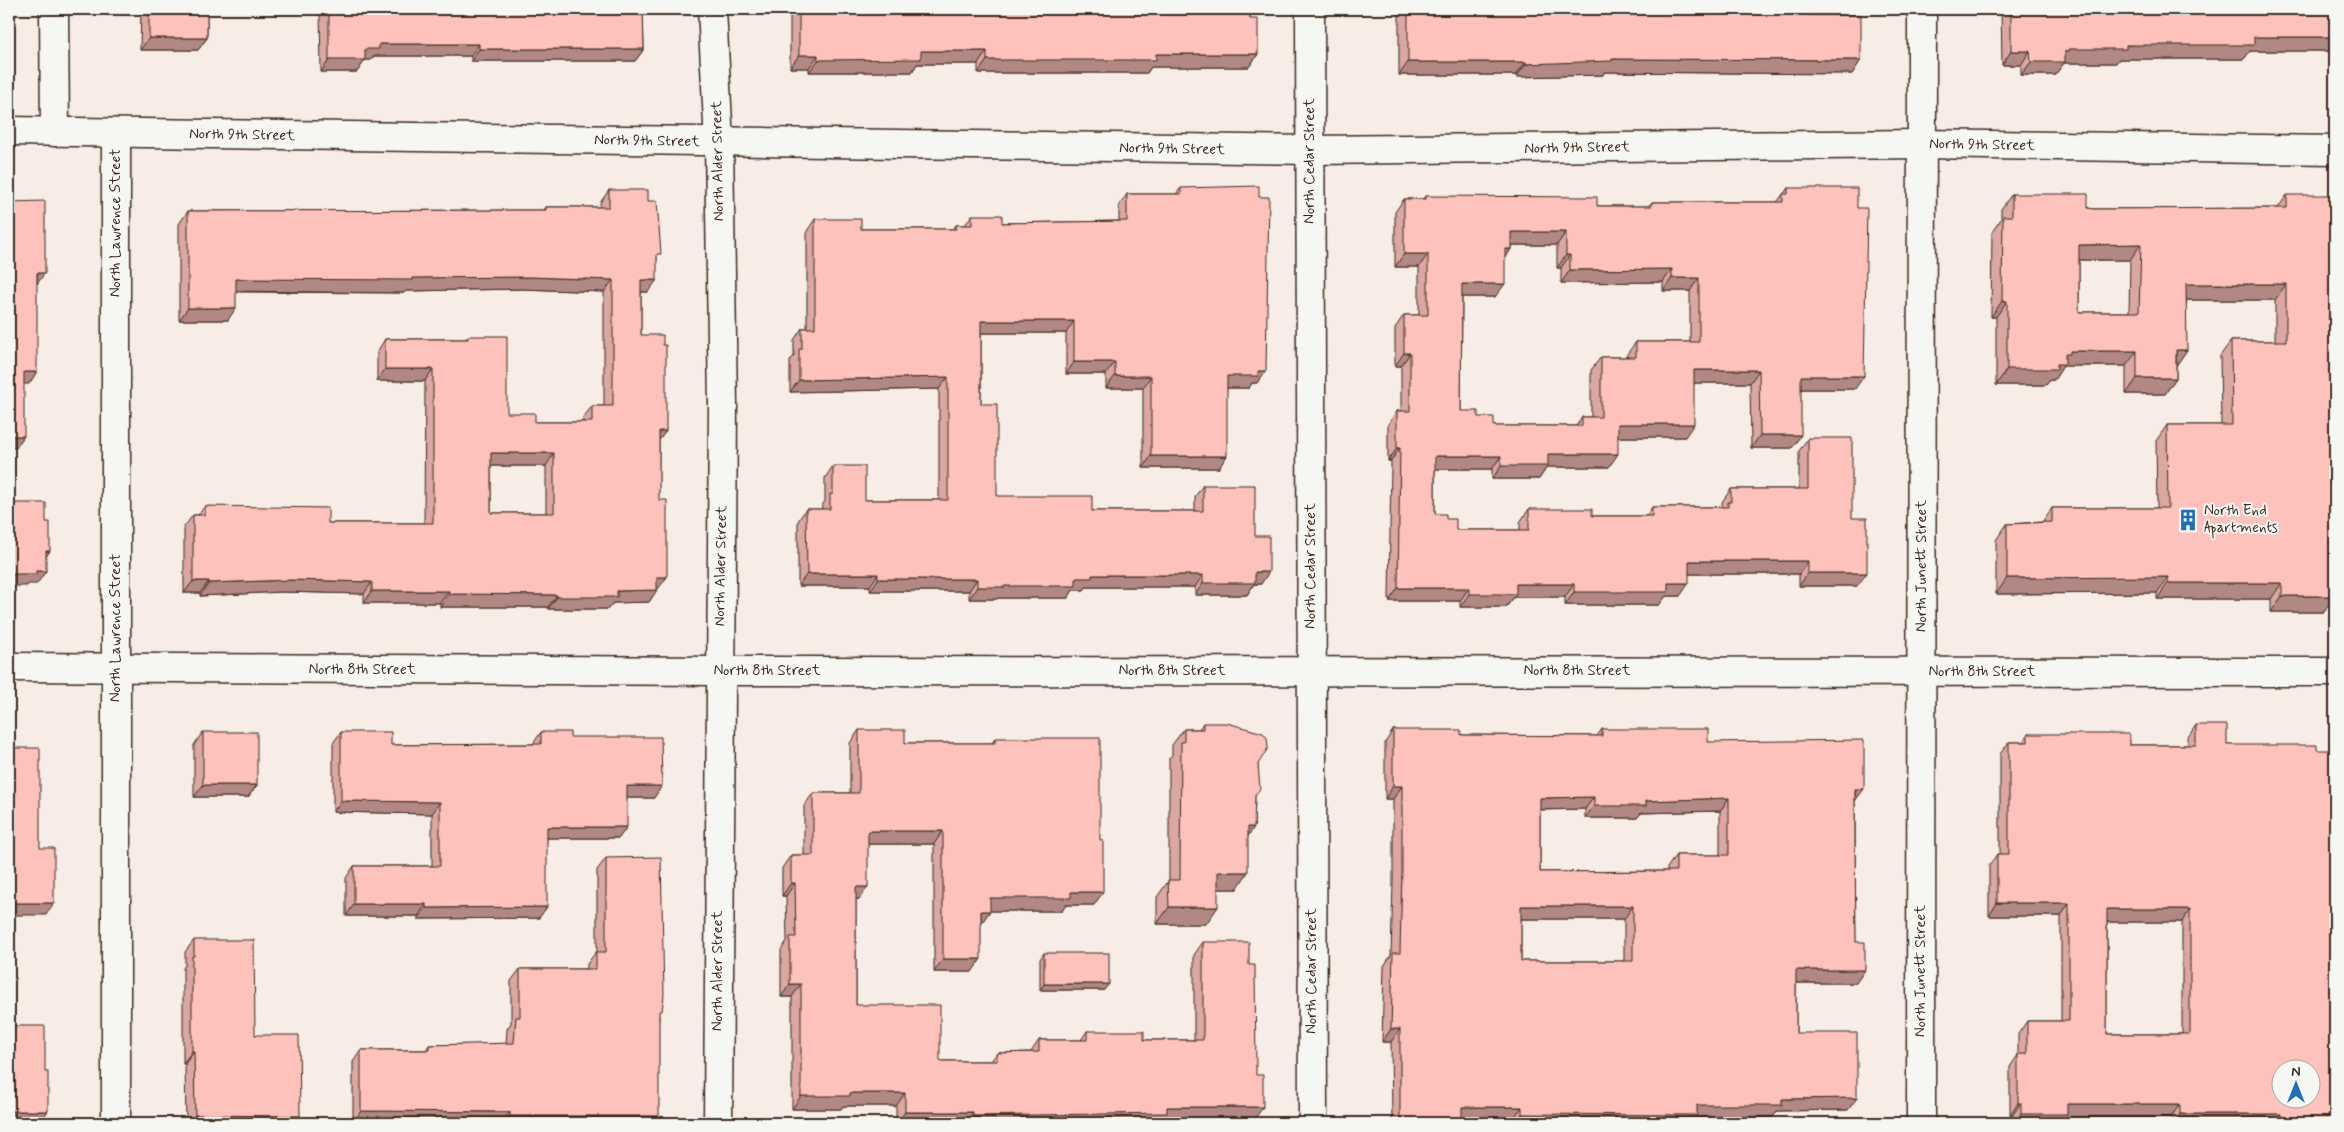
<svg xmlns="http://www.w3.org/2000/svg" width="2344" height="1132" viewBox="0 0 2344 1132" font-family="Mynerve,sans-serif">
<rect width="100%" height="100%" fill="#f8ece7"/>
<filter id="ink" filterUnits="userSpaceOnUse"><feTurbulence type="fractalNoise" baseFrequency=".02" numOctaves="2"/><feDisplacementMap in="SourceGraphic" scale="10" xChannelSelector="R" yChannelSelector="G"/><feConvolveMatrix kernelMatrix="1 2 1 2 8 2 1 2 1" color-interpolation-filters="sRGB"/></filter>
<g filter="url(#ink)">
<g fill="none" stroke-linecap="round" stroke-linejoin="round">
<g stroke="#3b2a1e" stroke-width="31">
<g id="minor">
<path d="M54 9 55 132"/>
<path d="M712 9 719 143 723 406 718 1123"/>
<path d="M1310 9 1313 1123"/>
<path d="M9 131 1310 150 1922 144 2335 150"/>
<path d="M9 667 719 671 2335 672"/>
<path d="M116 1123V133"/>
<path d="M1921 1123 1922 9"/>
</g>
</g>
<use href="#minor" stroke="#f6f6f2" stroke-width="28"/>
</g>
<g fill="#daa7a2" stroke="#3b2a1e" fill-rule="evenodd">
<path d="M141 9H207V38L198 50H140Z"/>
<path d="M320 9H643L644 49 635 61H471V56H374L371 60H365L357 72H321Z"/>
<path d="M792 9H1250V19L1258 54 1249 67H1151L1147 73H978V64H917L912 72H809V68H790V12Z"/>
<path d="M1400 9H1808V15L1861 60 1852 74 1604 72 1603 75 1516 77V75H1399V11Z"/>
<path d="M2001 9H2335V51H2250L2244 59H2119L2116 63H2064L2055 75H2021V65H2002Z"/>
<path d="M1181 188 1257 383H1252L1249 388H1227L1219 468H1143V388H1106V374H1066V333H981V404L997 496 1092 511H1195V497L1203 485 1255 536 1261 584H1254L1247 595H1195V587H1086L1084 590H1073L1068 598H998L997 599H969V591H870V586H798V521L806 509H822V506L825 501V478L833 466 865 500H939V389L790 392V361L794 356V340L802 328H807V231L815 219 861 229H953L956 225H965L972 215 1002 223 1119 221V206L1127 194H1176Z"/>
<path d="M1788 188 1855 389H1801L1792 448H1751L1750 383H1694L1685 437H1618L1609 467H1547L1539 479H1492V469H1435V514L1446 519 1456 530H1520V522L1529 509 1592 516H1646L1652 507H1722V502L1731 489H1799V451L1808 438 1852 518 1857 586H1799V574H1689L1680 596H1666L1659 605H1565V597H1514L1506 607H1460V601H1389L1391 461H1388V424L1397 411H1401V366H1395V328L1404 315H1419V267H1395V212L1404 199H1423L1425 196 1597 206H1648L1652 202H1777ZM1511 245H1557V268H1561V283L1663 282V291H1690V342H1636L1627 354V357H1601L1591 370V417H1582L1576 426H1494L1478 417 1461 411 1462 297H1495L1505 259 1511 249Z"/>
<path d="M609 190 648 201 657 259 648 292H641V335L666 431 659 440 658 589H657L649 602 613 603 608 609H548V607H440V603H364V594L282 592 200 596V593H184V527L193 515H198L205 506 328 523H424L425 381H377V352L385 339H466L468 336 507 413 535 422H583V418L592 406H604V292L522 289 406 291 404 293 236 292 228 320H179V224L188 211 544 210 546 207H600V203ZM491 466H546V513H491Z"/>
<path d="M2012 194 2094 209 2278 208 2287 195 2335 592V596L2324 612H2271V599H2157V593L1996 594V540L2007 524 2042 522 2052 508H2157L2156 441 2167 425H2221L2220 356 2231 341H2275V300H2187L2176 366V378L2165 394H2126V366H2063L2054 380H2050L2046 385H1996V317H1991L1992 232 2001 219V209ZM2079 260H2130L2129 312H2079Z"/>
<path d="M1203 723 1258 764 1255 795 1254 827 1248 835 1237 889H1218L1206 924H1157V897L1169 880V758L1172 755V745L1184 729H1199Z"/>
<path d="M2196 725 2227 745 2317 750 2333 865 2335 1120 2334 1123H2171V1117H2065L2061 1123H2012V1116H2010V1067L2018 1055V1034L2027 1021H2061V916H1989V866L1997 854H2000V754L2009 742H2023L2028 734 2129 745H2188V737ZM2107 922H2182V1034H2107Z"/>
<path d="M1602 729 1708 742 1855 801 1856 983H1796V1033L1848 1110 1777 1111 1773 1117H1695L1691 1123H1513V1119H1462V1123H1392L1391 1042H1382L1384 966 1391 955 1393 882V799H1385V743L1393 730 1461 735 1597 736ZM1585 809V818H1637L1641 813 1720 811V855H1676L1667 868V871L1540 872V810ZM1521 919H1624V961H1521Z"/>
<path d="M859 730 905 743H992L995 738 1094 905H1066L1062 911H990L981 923 972 972H934V844H868L859 899H856V1005L940 1061H991L997 1053 1031 1052 1039 1040H1081L1087 1031 1144 1040H1194V955L1203 942 1249 965 1254 1120H1162L1160 1123H896V1106H843L841 1109H792V997H781V950L787 941 786 896H782V868L791 855H804V806L813 793H850V743Z"/>
<path d="M203 732 257 785 248 797H194V745Z"/>
<path d="M341 732 391 745 533 744 541 732 570 737 654 798H627L619 838H547L539 918 418 919V916H346V878L354 866H432V814L333 812V743Z"/>
<path d="M606 858 659 1016 654 1123H353V1062L361 1050H426L429 1045 506 1044 507 1029 511 1023V981L520 969H587V964L596 952H597V870Z"/>
<path d="M194 940 255 1035 300 1116 294 1123H186L185 1064H183V968L185 965V952Z"/>
<path d="M1044 953 1104 990H1040V959Z"/>
<path d="M12 1026 39 1123H9V1030Z"/>
</g>
<g fill="#b28884" stroke="#3b2a1e">
<path d="M2254 37H2335V51H2250L2244 59H2119L2116 63H2064L2055 75H2021L2031 62 2065 51 2069 49Z"/>
<path d="M149 38H207L198 50H140Z"/>
<path d="M379 44H479L471 56H374L371 60H365L357 72H321L329 60Z"/>
<path d="M479 49H644L635 61H471Z"/>
<path d="M921 51H987L978 64H917L912 72H809L818 60Z"/>
<path d="M2011 51H2030L2021 65H2002Z"/>
<path d="M1156 54H1258L1249 67H1151L1147 73H978L987 60Z"/>
<path d="M799 55H818L809 68H790Z"/>
<path d="M1612 59 1861 60 1852 74 1604 72 1603 75 1516 77 1526 64Z"/>
<path d="M1408 62H1526L1516 75H1399Z"/>
<path d="M1511 232H1566L1557 245H1502Z"/>
<path d="M2141 244 2130 260H2068L2079 245Z"/>
<path d="M1505 249H1511L1502 262Z"/>
<path d="M1404 254H1428L1419 267H1395Z"/>
<path d="M1566 255H1570L1561 268H1557Z"/>
<path d="M1672 269 1663 282 1561 283 1570 270Z"/>
<path d="M37 273H45L37 284Z"/>
<path d="M530 277 613 280 604 292 522 289 406 291 404 293 228 291 236 279Z"/>
<path d="M1672 278H1699L1690 291H1663Z"/>
<path d="M641 280H657L648 292H633Z"/>
<path d="M1462 284H1505L1495 297H1453Z"/>
<path d="M2186 284H2286L2275 300H2175Z"/>
<path d="M2002 301H2007L1996 317H1991Z"/>
<path d="M188 308H236L228 320H179Z"/>
<path d="M981 321H1074L1066 333H973Z"/>
<path d="M2176 350H2187L2176 366Z"/>
<path d="M2070 351H2137L2126 366H2063L2054 380H2050L2046 385H1996L2007 369 2065 354Z"/>
<path d="M1404 353H1410L1401 366H1395Z"/>
<path d="M1074 362H1115L1106 374H1066Z"/>
<path d="M385 369H433L425 381H377Z"/>
<path d="M1694 370H1759L1750 383H1685Z"/>
<path d="M1258 371H1266L1257 383H1252L1249 388H1219L1227 376Z"/>
<path d="M24 372H37L29 384H16Z"/>
<path d="M1115 376H1151L1143 388H1106Z"/>
<path d="M1801 376H1864L1855 389H1792Z"/>
<path d="M948 377 939 389 790 392 799 380Z"/>
<path d="M2137 378H2176L2165 394H2126Z"/>
<path d="M1618 424H1694L1685 437H1609Z"/>
<path d="M659 431H666L657 443Z"/>
<path d="M1760 435H1801L1792 448H1751Z"/>
<path d="M9 436H24L16 448H9Z"/>
<path d="M1397 448H1400L1391 461H1388Z"/>
<path d="M491 453H554L546 466H482Z"/>
<path d="M1548 454H1618L1609 467H1547L1539 479H1492L1501 466Z"/>
<path d="M1151 456H1227L1219 468H1143Z"/>
<path d="M1435 456H1501L1492 469H1426Z"/>
<path d="M46 551H50L42 563Z"/>
<path d="M1689 561H1808L1799 574H1680Z"/>
<path d="M36 571H46L37 584H29L27 586H9V574Z"/>
<path d="M1255 572H1269L1261 584H1254L1247 595H1195L1203 583Z"/>
<path d="M1808 573H1867L1857 586H1799Z"/>
<path d="M807 574H878L870 586H798Z"/>
<path d="M1092 575H1203L1195 587H1086L1084 590H1073L1068 598H998L997 599H969L977 587 1005 586 1076 578Z"/>
<path d="M657 577H667L658 589H649Z"/>
<path d="M2168 577 2157 593 1996 594 2007 578Z"/>
<path d="M878 579H977L969 591H870Z"/>
<path d="M291 580 372 582 364 594 282 592 200 596 209 583Z"/>
<path d="M193 581H209L200 593H184Z"/>
<path d="M1668 583H1689L1680 596H1666L1659 605H1565L1574 592Z"/>
<path d="M2168 583H2282L2271 599H2157Z"/>
<path d="M1516 584H1574L1565 597H1514L1506 607H1460L1469 594Z"/>
<path d="M1398 588H1469L1460 601H1389Z"/>
<path d="M657 590 649 602 613 603 608 609H548L557 597 617 591Z"/>
<path d="M372 591H449L440 603H364Z"/>
<path d="M449 594 557 595 548 607H440Z"/>
<path d="M2282 596H2335L2324 612H2271Z"/>
<path d="M203 785H257L248 797H194Z"/>
<path d="M627 786H662L654 798H619Z"/>
<path d="M1393 786H1402L1393 799H1385Z"/>
<path d="M1855 789H1864L1855 801Z"/>
<path d="M1594 797 1585 809 1531 810 1540 798Z"/>
<path d="M1729 798 1720 811 1641 813 1637 818H1585L1594 806 1646 801Z"/>
<path d="M341 801 440 802 432 814 333 812Z"/>
<path d="M547 827H627L619 838H539Z"/>
<path d="M1248 827H1254L1243 844Z"/>
<path d="M868 831H943L934 844H859Z"/>
<path d="M1218 872H1248L1237 889H1206Z"/>
<path d="M791 883H795L786 896H782Z"/>
<path d="M856 887H868L859 899H847Z"/>
<path d="M1071 892H1103L1094 905H1066L1062 911H981L990 898Z"/>
<path d="M9 903H54L46 915H9Z"/>
<path d="M1997 903H2069L2061 916H1989Z"/>
<path d="M354 904H426L418 916H346Z"/>
<path d="M1521 906H1633L1624 919H1512Z"/>
<path d="M547 907 539 918 418 919 426 908Z"/>
<path d="M1169 907H1218L1206 924H1157Z"/>
<path d="M2107 909H2190L2182 922H2099Z"/>
<path d="M981 911H990L981 924Z"/>
<path d="M943 959H981L972 972H934Z"/>
<path d="M1796 970H1865L1856 983H1788Z"/>
<path d="M790 984H801L792 997H781Z"/>
<path d="M1044 984H1109L1104 990H1040Z"/>
<path d="M1391 1029H1400L1391 1042H1382Z"/>
<path d="M192 1051H194L185 1064H183Z"/>
<path d="M850 1093H905L896 1106H843L841 1109H792L801 1096Z"/>
<path d="M1857 1098 1848 1110 1777 1111 1773 1117H1695L1691 1123H1515L1522 1114 1697 1105 1782 1099Z"/>
<path d="M2018 1103H2021L2012 1116H2010Z"/>
<path d="M2067 1104H2180L2171 1117H2065L2061 1123H2015L2021 1114Z"/>
<path d="M1167 1107H1263L1254 1120H1162L1160 1123H968L973 1116Z"/>
<path d="M1462 1107H1522L1513 1119H1453Z"/>
<path d="M2334 1110H2335V1120L2333 1123Z"/>
<path d="M9 1111H48L39 1123H9Z"/>
<path d="M361 1111 510 1112 502 1123H353Z"/>
<path d="M905 1112H973L965 1123H897Z"/>
<path d="M2180 1114H2281L2275 1123H2173Z"/>
<path d="M195 1115 300 1116 294 1123H189Z"/>
<path d="M510 1116H659L654 1123H505Z"/>
</g>
<g fill="#fec2bc" stroke="#3b2a1e" fill-rule="evenodd">
<rect x="149" y="9" width="58" height="29"/>
<path d="M329 9H643L644 49H479V44H379V49H365V60H329Z"/>
<path d="M799 9H1250V19H1258V54H1156V60H987V51H921V59L818 60V55H799Z"/>
<path d="M1408 9H1808V15H1861V60L1612 59V61L1526 64V62H1408Z"/>
<path d="M2011 9H2335V37H2254V45H2126V49H2069V51H2065V62H2031L2030 51H2011Z"/>
<path d="M1259 186V197H1269L1266 371H1258V376H1227V456H1151V376H1115V362H1074V321H981V404H997V496H1092V511H1203V485H1255V536H1269V572H1255V583H1203V575H1092V578H1076V586H1005V587H977V579H878V574H807L806 509H830V494H833V466H865V500H948V377L799 380V349H802V328H815V219H861V229H956V225H972V215H1002V223L1127 221V194H1181V188Z"/>
<path d="M1788 188H1857V208H1867L1864 376H1801V435H1760L1759 370H1694V424H1618V454H1548V466H1501V456H1435V514H1446V519H1456V530H1529V509H1592V516H1652V507H1728V502H1731V489H1808V438H1852V518H1867V573H1808V561H1689V583H1668V592H1574V584H1516V594H1469V588H1398L1400 448H1397V411H1410V353H1404V315H1428V254H1404V199H1425V196L1597 197V206H1652V202H1783V194H1788ZM1511 232H1566V255H1570V270L1672 269V278H1699V342H1636V357H1601V417H1582V426H1494V417H1478V411H1461L1462 284H1505V249H1511Z"/>
<path d="M609 190H648V201H657L661 254H657V280H641V335H663V345H666V431H659V500H667V577H657V590L617 591V597H557V595L449 594V591H372V582L291 580 209 583V581H193V515H205V506L328 508V523H433V369H385V339H468V336H507V413H535V422H592V406H613V280L530 277 413 278V280L236 279V308H188V211L546 210V207H609ZM491 453H554V513H491Z"/>
<path d="M2012 194H2088V208L2094 209 2287 208V195H2335V596H2282V583H2168V577L2007 578V524L2052 522V508H2168L2167 425H2232L2231 341H2286V284H2186L2187 350H2176V378H2137V351H2070V354H2065V364H2057V369H2007V301H2002L2003 216H2012ZM2141 244 2139 312H2079V245Z"/>
<path d="M45 201V273H37V372H24V436H9V202Z"/>
<path d="M9 503H46V522H50V551H46V571H36V574H9Z"/>
<path d="M1203 723H1227L1263 733 1267 738 1268 748 1258 764 1260 789 1255 795 1254 827H1248V872H1218V907H1169L1168 880H1180L1181 742H1184V729H1203Z"/>
<path d="M2196 725H2227V745H2317V750H2333V865H2335V1110H2334V1123H2281V1114H2180V1104H2067V1114H2021V1103H2018V1054H2027V1021H2069V903H1997V854H2009V742H2028V734H2129V745H2196ZM2107 909H2190V1034H2107ZM2282 1070H2312V1100H2282Z"/>
<path d="M1602 729H1708V742L1864 740V789H1855V843L1856 942H1865V970H1796V1033H1857V1098L1782 1099V1105H1697V1115L1522 1114V1107H1462V1123H1400V1029H1391L1393 953H1400L1402 870V786H1393V730H1461V735L1602 736ZM1594 797V806H1646V801L1729 798V855H1676V871L1540 872V798ZM1521 906H1633V961H1521Z"/>
<path d="M859 730H905V743H995V738H1100V840H1103V892H1071V898H990V911H981V959H943V831H868V887H856V1005H940V1061H997V1053L1039 1052V1040H1087V1031H1144V1040H1203V942H1249V965H1255L1256 1075H1263V1107H1167V1113L973 1116V1112H905V1093H850V1096H801V984H790V937H796L795 883H791V855H813V793H859Z"/>
<rect x="203" y="732" width="54" height="53"/>
<path d="M341 732H391V745L541 744V732H570V737H661L662 786H627V827H547V907L426 908V904H354V866H440V802L341 801Z"/>
<path d="M9 748H40V848H54V903H9Z"/>
<path d="M661 857 664 995 662 1011H659V1116H510V1112L361 1111V1050H429V1045L514 1043 516 1017H520V969H596V952H606V858Z"/>
<path d="M194 940H254L255 1035H299L300 1116 195 1115 194 1051H192V956H194Z"/>
<rect x="1044" y="953" width="65" height="31"/>
<path d="M12 1026H45V1072H48V1111H9V1045H12Z"/>
</g>
</g>
<defs>
<g id="building-bare" transform="scale(1.725)"><path d="M-4-6H4V6H1V3H-1V6H-4ZM-2.5-4.3h1.7v1.8h-1.7ZM.8-4.3h1.7v1.8H.8ZM-2.5-1h1.7V.8h-1.7ZM.8-1h1.7V.8H.8Z" fill="#1f6fb2" stroke="#f6f6f2" stroke-width="2.5" paint-order="stroke"/></g>
</defs>
<g fill-rule="evenodd">
<use href="#building-bare" x="2188" y="520"/>
</g>
<g text-anchor="middle" dominant-baseline="central" stroke-width="4" stroke-linejoin="round" paint-order="stroke">
<g font-size="15" fill="#3b2a1e" stroke="#f6f6f2">
<text transform="translate(242 135) rotate(1)">North 9th Street</text>
<text transform="translate(647 141) rotate(1)">North 9th Street</text>
<text transform="translate(1982 145) rotate(1)">North 9th Street</text>
<text transform="translate(1577 148) rotate(-1)">North 9th Street</text>
<text transform="translate(1172 149) rotate(1)">North 9th Street</text>
<text transform="translate(718 161) rotate(-91)">North Alder Street</text>
<text transform="translate(1310 161) rotate(-90)">North Cedar Street</text>
<text transform="translate(116 223) rotate(-90)">North Lawrence Street</text>
<text transform="translate(721 566) rotate(-89)">North Alder Street</text>
<text transform="translate(1311 566) rotate(-90)">North Cedar Street</text>
<text transform="translate(1922 566) rotate(-90)">North Junett Street</text>
<text transform="translate(116 628) rotate(-90)">North Lawrence Street</text>
<text x="362" y="670">North 8th Street</text>
<text x="767" y="671">North 8th Street</text>
<text x="1172" y="671">North 8th Street</text>
<text x="1577" y="671">North 8th Street</text>
<text x="1982" y="672">North 8th Street</text>
<text transform="translate(718 971) rotate(-90)">North Alder Street</text>
<text transform="translate(1312 971) rotate(-90)">North Cedar Street</text>
<text transform="translate(1921 971) rotate(-90)">North Junett Street</text>
</g>
<g font-size="15" fill="#3b2a1e" stroke="#f6f6f2" text-anchor="start">
<text x="2204" y="511">North End<tspan x="2204" dy="17">Apartments</tspan></text>
</g>
</g>
<rect width="2344" height="1132" fill="none" stroke="#f6f6f2" stroke-width="30"/>
<rect x="15" y="15" width="2314" height="1102" fill="none" stroke="#3b2a1e" stroke-width="2" filter="url(#ink)"/>
<g transform="translate(2296 1084)"><circle r="24" fill="#f6f6f2" stroke="#aba49d"/>
<path d="M0-4L9 19L0 12L-9 19Z" fill="#1f6fb2"/>
<text y="-8" font-size="14" font-weight="bold" text-anchor="middle" fill="#3b2a1e">N</text>
</g>
</svg>
